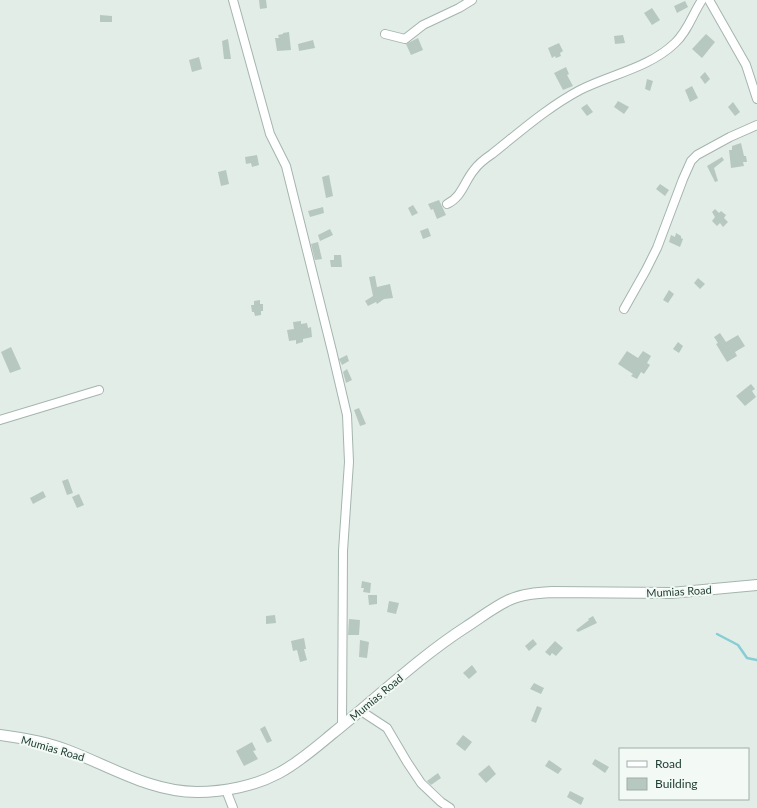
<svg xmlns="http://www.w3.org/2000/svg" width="757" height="808" viewBox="0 0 757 808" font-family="Lato,sans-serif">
<rect width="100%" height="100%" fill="#e2ede7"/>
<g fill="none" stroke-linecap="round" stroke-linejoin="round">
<path stroke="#87cdd4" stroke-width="2.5" d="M717 634 738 645 747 658 757 660"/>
</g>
<g fill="#b7c8c0">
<path d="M259 0H266L267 8 260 9Z"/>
<path d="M685 1 688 7 677 13 674 6Z"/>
<path d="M652 8 660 20 652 25 644 13Z"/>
<path d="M100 15 112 16V22H100Z"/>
<path d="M289 32 291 50 277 51 275 38H279L278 35 283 34V33Z"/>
<path d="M706 34 715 42 702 58 692 49Z"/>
<path d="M623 35 625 43 615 44 614 36Z"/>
<path d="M418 38 423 50 411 55 406 44Z"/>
<path d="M228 39 231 59H224L222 41Z"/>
<path d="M313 40 315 48 299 51 298 44Z"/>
<path d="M559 43 563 51 560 53 561 56 556 58 555 56 552 58 548 48Z"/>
<path d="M199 57 202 69 192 72 189 60Z"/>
<path d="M566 67 569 74 567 75 573 86 563 90 554 73Z"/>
<path d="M705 72 710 79 705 84 700 77Z"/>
<path d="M647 79 653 81 650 91 645 89Z"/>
<path d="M692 86 698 98 690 102 685 90Z"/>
<path d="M618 101 629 107 624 114 614 107Z"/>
<path d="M733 102 740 112 735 116 728 107Z"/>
<path d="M587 104 593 112 587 116 581 108Z"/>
<path d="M741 143 744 156H746L747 162H743L744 166 731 168 729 150H732V146Z"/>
<path d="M257 155 259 165 252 167 251 163 246 164 245 157Z"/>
<path d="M722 157 724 160 714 168 718 181 715 182 707 166Z"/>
<path d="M226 170 229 184 221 186 218 172Z"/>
<path d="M329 175 333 196 326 198 322 177Z"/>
<path d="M660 184 669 190 665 196 656 189Z"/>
<path d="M439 200 446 215 437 219 433 209 431 210 428 204Z"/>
<path d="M413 205 418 213 412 216 408 208Z"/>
<path d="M323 207 324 213 310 217 308 211Z"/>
<path d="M715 209 719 213 721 211 726 215 724 218 728 222 723 227 720 223 717 226 712 221 715 217 712 212Z"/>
<path d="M428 228 431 236 423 239 420 231Z"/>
<path d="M330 229 333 235 320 241 318 235Z"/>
<path d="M676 233 681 236V238L683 239 680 247 669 242 671 235 675 237Z"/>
<path d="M318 242 322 259 315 260 311 244Z"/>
<path d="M334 255H341L342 267H331L330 260H334Z"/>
<path d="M375 276 377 287 390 284 393 298 384 299 377 304 376 302 368 306 365 301 373 296 369 277Z"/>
<path d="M698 278 705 284 700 289 694 283Z"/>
<path d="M669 290 674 294 668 303 663 300Z"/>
<path d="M260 300V304H263V311H261V315L255 316 254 312H252L251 305H254V301Z"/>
<path d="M301 321V324L307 323 308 328 311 327 312 337 303 339V342L296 344V340L289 341 287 330 294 329 293 322Z"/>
<path d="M720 333 726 342 738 335 745 346 735 352 737 356 727 362 716 344 718 343 714 337Z"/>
<path d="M678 342 683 346 679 353 673 349Z"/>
<path d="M11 347 21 369 10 373 1 352Z"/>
<path d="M627 351 638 358 643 351 651 356 647 363 650 365 644 374 641 372 637 379 631 376 633 374 618 364Z"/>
<path d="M347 355 349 361 342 365 339 359Z"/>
<path d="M347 369 352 380 346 383 343 372Z"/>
<path d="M751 384 755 389 752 391 756 397 745 406 736 396Z"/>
<path d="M359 408 366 424 360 426 354 410Z"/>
<path d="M68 479 73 493 67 495 62 481Z"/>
<path d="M43 491 46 497 33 504 30 498Z"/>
<path d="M79 494 84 505 77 508 72 497Z"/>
<path d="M362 581 371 583 370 593 363 592 364 588H361Z"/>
<path d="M368 595H377V604L369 605Z"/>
<path d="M389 601 399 603 396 614 387 612Z"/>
<path d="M275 615 276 623 266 624V616Z"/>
<path d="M593 616 597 623 578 632 576 630 589 620 588 619Z"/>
<path d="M349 619 360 620 359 635H348Z"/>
<path d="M304 638 306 649H304L307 660 300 662 297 650 293 651 291 641Z"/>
<path d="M533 639 537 644 529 651 525 646Z"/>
<path d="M360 640 369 642 367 658 359 657Z"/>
<path d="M555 641 563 648 556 656 552 653 550 656 545 652Z"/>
<path d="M472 665 477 672 469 679 463 673Z"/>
<path d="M534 683 544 688 541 694 530 689Z"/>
<path d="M537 706 542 708 536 723 531 721Z"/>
<path d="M265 726 272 741 267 743 260 729Z"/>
<path d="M463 735 472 742 465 751 456 744Z"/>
<path d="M252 742 256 750 253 751 258 759 244 766 236 751Z"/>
<path d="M595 759 609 767 605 773 592 764Z"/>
<path d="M549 760 562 769 558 774 545 766Z"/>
<path d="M489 765 496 774 486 783 478 774Z"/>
<path d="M438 773 441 778 431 785 427 781Z"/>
<path d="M570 791 584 798 581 805 567 797Z"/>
</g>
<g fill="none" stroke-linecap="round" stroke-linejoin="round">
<g stroke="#a4b5ae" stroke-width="10">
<g id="minor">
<path d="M233 0 270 134 286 166 332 351 347 415 349 462 343 551 342 726"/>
<path d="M709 0 746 65 757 99"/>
<path d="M385 34 405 39 423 25 459 8 472 0"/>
<path d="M447 204C462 197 464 182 474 170 479 163 486 158 492 154 521 131 548 107 580 90 612 74 649 68 675 43 688 31 692 15 702 0"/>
<path d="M624 309 646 270 657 248 683 179 691 161 697 155 730 137 757 125"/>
<path d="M0 420 99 390"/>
<path d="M361 711 387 728 407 762 421 783 441 802 450 808"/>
<path d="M226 790 233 808"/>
</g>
</g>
<g stroke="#a4b5ae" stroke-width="12">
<path id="tertiary" d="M0 735C23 738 46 742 67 750 110 766 150 792 197 792 224 792 255 786 279 773 298 763 315 748 332 734 377 698 418 658 466 627 480 618 494 607 509 600 522 594 537 593 552 592L671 593 757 585"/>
</g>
<use href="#minor" stroke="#fff" stroke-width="8"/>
<use href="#tertiary" stroke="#fff" stroke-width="10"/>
</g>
<g text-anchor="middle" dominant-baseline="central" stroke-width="4" stroke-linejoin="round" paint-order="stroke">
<g font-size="11" fill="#213f35" stroke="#f3f9f5">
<text transform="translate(679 591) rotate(-3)">Mumias Road</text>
<text transform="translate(376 697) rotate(-40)">Mumias Road</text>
<text transform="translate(53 748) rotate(16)">Mumias Road</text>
</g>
</g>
<rect x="619" y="748" width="130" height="52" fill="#f3f9f5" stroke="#9fafa8"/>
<rect x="627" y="761" width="20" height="6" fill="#ffffff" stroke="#9fafa8"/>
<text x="655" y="768" font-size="12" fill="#213f35">Road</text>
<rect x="627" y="778" width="20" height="12" fill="#b7c8c0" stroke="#9fafa8"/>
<text x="655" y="788" font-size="12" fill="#213f35">Building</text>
</svg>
